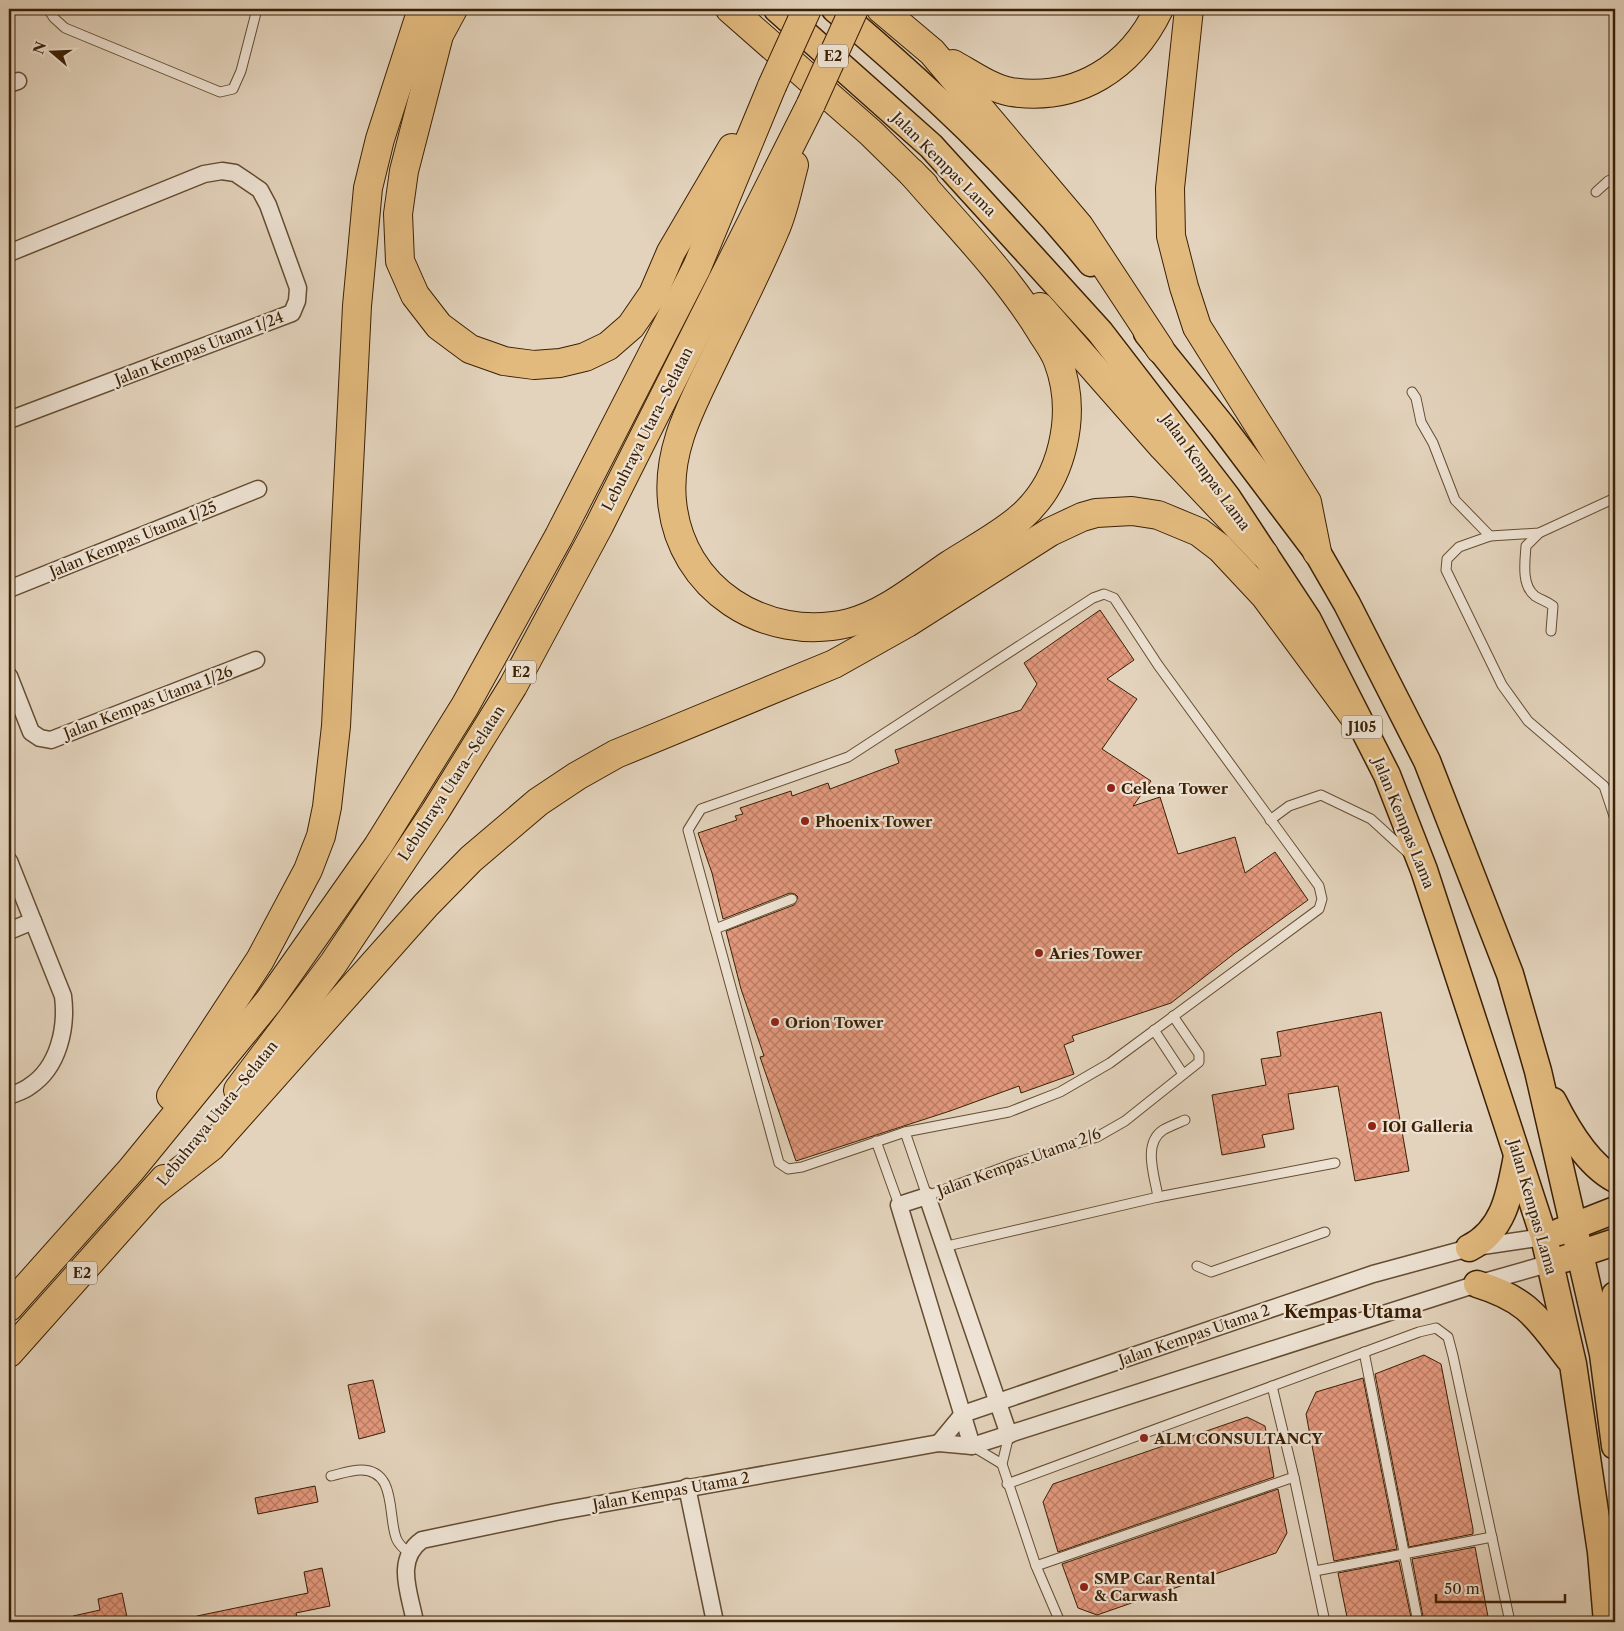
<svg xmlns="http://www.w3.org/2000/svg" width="1624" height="1631" viewBox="0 0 1624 1631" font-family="'Libre Caslon Text',serif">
<defs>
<pattern id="building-cross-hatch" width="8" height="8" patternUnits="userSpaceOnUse" patternTransform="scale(1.25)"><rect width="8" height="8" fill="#e3987d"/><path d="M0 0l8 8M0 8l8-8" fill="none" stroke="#b97c64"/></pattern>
</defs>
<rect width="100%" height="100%" fill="#e3d3bc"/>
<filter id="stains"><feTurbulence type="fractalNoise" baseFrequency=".004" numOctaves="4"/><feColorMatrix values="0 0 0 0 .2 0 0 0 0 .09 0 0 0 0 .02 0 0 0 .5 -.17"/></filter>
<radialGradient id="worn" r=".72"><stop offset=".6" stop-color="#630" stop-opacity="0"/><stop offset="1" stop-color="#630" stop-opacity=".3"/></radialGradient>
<g fill="url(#building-cross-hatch)" stroke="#3b2004">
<path d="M1100 610 1134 660 1107 679 1137 699 1102 749 1151 781 1133 806 1160 797 1178 854 1235 837 1245 873 1275 852 1308 900 1235 953 1171 1003 1072 1036 1074 1041 1064 1045 1074 1074 1021 1093 1019 1086 950 1111 796 1161 760 1057 764 1056 741 989 726 931 794 905 798 897 795 894 790 893 723 919 712 873 698 833 737 820 735 816 743 814 740 808 791 791 792 796 828 783 830 789 899 763 895 750 1021 710 1037 684 1024 663Z"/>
<path d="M1381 1012 1409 1171 1355 1181 1338 1086 1288 1094 1294 1129 1262 1135 1265 1147 1222 1155 1212 1095 1266 1085 1261 1059 1281 1056 1277 1032Z"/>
<path d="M1424 1355 1441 1364 1473 1529V1534L1409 1547 1375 1374Z"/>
<path d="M1363 1378 1397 1549 1334 1561 1306 1414 1316 1392Z"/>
<path d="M373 1380 385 1432 359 1439 348 1385Z"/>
<path d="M1247 1417 1265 1426 1274 1477 1058 1552 1043 1502 1053 1484Z"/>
<path d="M315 1486 318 1502 258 1514 255 1498Z"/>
<path d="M1278 1489 1287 1533 1276 1553 1097 1615 1078 1608 1062 1564Z"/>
<path d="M1475 1547 1489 1622H1424L1412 1559Z"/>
<path d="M1399 1561 1412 1622H1348L1338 1573Z"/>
<path d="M322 1568 330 1606 296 1613 298 1622H198L197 1616 308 1593 304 1572Z"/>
<path d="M122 1593 128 1622H74L73 1616 100 1610 98 1599Z"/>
</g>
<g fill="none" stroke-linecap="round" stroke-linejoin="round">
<g stroke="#654d32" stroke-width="11">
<g id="lane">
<path d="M48 9 54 18 65 28 220 92 233 89 241 71 257 9"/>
<path d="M1596 192 1608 181 1615 178"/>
<path d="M1412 392 1416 398 1421 422 1433 443 1455 500 1490 536"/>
<path d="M1615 498 1539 533 1490 536 1459 547 1447 559 1446 570 1502 685 1528 721 1604 786 1615 819"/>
<path d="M1539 533 1526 546C1525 561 1521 585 1535 596 1541 600 1547 601 1553 606L1551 631"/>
<path d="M1104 594 1114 598 1158 665 1319 886 1322 899 1319 909 1110 1063 1060 1092 1009 1112 905 1132 802 1167 788 1169 779 1163 688 830 701 809 848 757 1093 598Z"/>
<path d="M1270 820 1289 806 1321 795 1371 819 1407 852"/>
<path d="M715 929 792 899"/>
<path d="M1154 1030 1183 1074"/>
<path d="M905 1132 927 1196 1015 1163 1097 1137 1125 1121 1199 1062V1054L1173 1016"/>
<path d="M876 1141 899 1205"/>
<path d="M1158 1197C1155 1177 1142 1144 1163 1130 1170 1126 1178 1123 1185 1120"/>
<path d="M943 1247 1158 1197 1335 1163"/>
<path d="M1197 1266 1211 1272 1325 1232"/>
<path d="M1364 1352 1418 1622"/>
<path d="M1272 1386 1294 1477 1325 1622"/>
<path d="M1009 1435 1002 1464 1036 1566 1060 1622"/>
<path d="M972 1446 1002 1464"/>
<path d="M331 1476C340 1474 351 1470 361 1470 398 1470 387 1519 397 1540 400 1546 404 1549 410 1554"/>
<path d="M1007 1484 1419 1332 1436 1328 1448 1337 1453 1356 1510 1622"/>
<path d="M1036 1566 1294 1477"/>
<path d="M1315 1571 1492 1537"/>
</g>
</g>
<g stroke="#654d32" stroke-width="19">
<g id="street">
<path d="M9 84 18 81"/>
<path d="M9 253 204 174 222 171 235 173 260 190 268 205 298 288 297 301 292 313 9 420"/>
<path d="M9 589 258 489"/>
<path d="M9 676 31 732 40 738 51 740 256 660"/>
<path d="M9 861 63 996C67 1027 59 1067 30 1086 24 1091 16 1093 9 1096"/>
<path d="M9 931 33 921"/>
<path d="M963 1414 1373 1274 1469 1248 1544 1237"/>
<path d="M939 1443 963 1414"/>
<path d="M972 1446 899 1205 927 1196 1009 1435"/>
<path d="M687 1487 715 1622"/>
<path d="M415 1622C410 1594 394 1560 422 1540L556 1512 939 1443 972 1446 1477 1284 1551 1263"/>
</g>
</g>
<g stroke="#3b2004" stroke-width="29">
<g id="primary">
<path d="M777 9 931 146 1100 332 1227 497 1308 620 1387 775 1424 870 1544 1237 1573 1364 1601 1552 1607 1622"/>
<path d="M835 9C927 87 1015 169 1091 263"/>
<path d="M1147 333 1222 426 1317 552 1347 604 1427 761 1510 974 1538 1071 1603 1354 1615 1446"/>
<path d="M1553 1101C1567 1129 1587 1164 1615 1179"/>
<path d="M1559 1232 1615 1210"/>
<path d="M1469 1248C1505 1230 1510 1192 1517 1156"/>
<path d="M1564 1259 1615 1242"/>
<path d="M1477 1284C1529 1300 1537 1318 1569 1359"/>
<path d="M1605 1344 1615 1295"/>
</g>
</g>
<g stroke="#3b2004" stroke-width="30">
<g id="highway">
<path d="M453 9 439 35 404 171 398 214 400 261 415 295 439 326 470 349 504 361 534 365 560 363 585 357 608 346 631 326 653 294 671 252 732 148"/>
<path d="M730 9 871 133 924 185"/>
<path d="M881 9 932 52 1079 226 1160 349"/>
<path d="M1189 9 1170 188 1171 236 1184 287 1197 327 1307 502 1317 552"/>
<path d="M953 64C971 74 990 88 1011 92 1078 102 1131 67 1159 9"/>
<path d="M794 165C788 187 784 210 775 230 756 275 733 319 712 363 691 407 667 450 672 501 680 589 765 643 849 623 885 614 918 586 949 565 972 550 999 536 1020 518 1063 481 1078 414 1058 361 1054 350 1046 340 1040 330 1005 273 956 224 912 173"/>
<path d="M1040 307 1163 447 1264 554"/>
<path d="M238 1090 333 964 435 812 513 686 599 526 811 104"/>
<path d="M171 1096 260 960 308 870 321 836 327 807 336 726 357 306 368 188 380 139 422 9"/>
<path d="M153 1192 211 1147 426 905 471 859 538 802 577 776 616 754 834 664 907 623 1050 532 1082 517 1096 513 1132 511 1158 515 1199 532 1220 548 1265 596 1361 726"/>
<path d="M9 1307 131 1170 269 1001 378 846 465 706 559 536 697 267 772 86"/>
<path d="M9 1353 164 1179"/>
</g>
</g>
<use href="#lane" stroke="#ede2d3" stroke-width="9"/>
<use href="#street" stroke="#ede2d3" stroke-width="16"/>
<use href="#primary" stroke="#e2ba7e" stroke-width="26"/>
<use href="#highway" stroke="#e2ba7e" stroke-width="28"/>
<g stroke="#3b2004" stroke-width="30" stroke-linecap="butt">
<g id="highway-bridge">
<path d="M772 86 807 9"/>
<path d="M811 104 854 9"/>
</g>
</g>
<use href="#highway-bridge" stroke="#e2ba7e" stroke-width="28"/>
</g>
<g fill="#8f2418" stroke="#ede2d3" stroke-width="2">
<circle cx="1111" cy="788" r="5"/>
<circle cx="805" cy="821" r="5"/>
<circle cx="1039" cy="953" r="5"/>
<circle cx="775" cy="1022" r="5"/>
<circle cx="1372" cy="1126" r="5"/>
<circle cx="1144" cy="1438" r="5"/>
<circle cx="1084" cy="1587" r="5"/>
</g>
<g text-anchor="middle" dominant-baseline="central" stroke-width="4.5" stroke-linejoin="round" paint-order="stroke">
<g fill="#ede2d3" stroke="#705a42" stroke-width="1">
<rect x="818" y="44.5" width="30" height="23" rx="4"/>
<rect x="506" y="660.5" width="30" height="23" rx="4"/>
<rect x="1342" y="715.5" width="40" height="23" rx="4"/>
<rect x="67" y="1261.5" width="30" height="23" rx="4"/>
</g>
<g font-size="14" font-weight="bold" fill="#3b2004">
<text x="833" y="56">E2</text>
<text x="521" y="672">E2</text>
<text x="1362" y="727">J105</text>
<text x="82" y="1273">E2</text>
</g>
<g font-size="15" fill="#3b2004" stroke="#ede2d3">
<text transform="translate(944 164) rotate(45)">Jalan Kempas Lama</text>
<text transform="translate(199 348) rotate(-21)">Jalan Kempas Utama 1/24</text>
<text transform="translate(647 429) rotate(-63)">Lebuhraya Utara–Selatan</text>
<text transform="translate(1206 472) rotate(54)">Jalan Kempas Lama</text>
<text transform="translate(133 539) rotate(-22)">Jalan Kempas Utama 1/25</text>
<text transform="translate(148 702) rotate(-21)">Jalan Kempas Utama 1/26</text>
<text transform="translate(451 783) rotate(-57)">Lebuhraya Utara–Selatan</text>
<text transform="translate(1404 823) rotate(68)">Jalan Kempas Lama</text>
<text transform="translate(217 1113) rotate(-51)">Lebuhraya Utara–Selatan</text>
<text transform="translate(1019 1162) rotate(-20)">Jalan Kempas Utama 2/6</text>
<text transform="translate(1533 1207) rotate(74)">Jalan Kempas Lama</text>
<text transform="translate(1194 1335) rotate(-19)">Jalan Kempas Utama 2</text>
<text transform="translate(671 1491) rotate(-10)">Jalan Kempas Utama 2</text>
</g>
<g font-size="15" font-weight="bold" fill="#3b2004" stroke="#ede2d3" text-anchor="start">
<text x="1121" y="788">Celena Tower</text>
<text x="815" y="821">Phoenix Tower</text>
<text x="1049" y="953">Aries Tower</text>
<text x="785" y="1022">Orion Tower</text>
<text x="1382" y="1126">IOI Galleria</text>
<text x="1154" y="1438">ALM CONSULTANCY</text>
<text x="1094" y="1578">SMP Car Rental<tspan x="1094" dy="17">&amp; Carwash</tspan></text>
</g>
<g font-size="18" font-weight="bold" fill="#3b2004" stroke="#ede2d3">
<text x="1353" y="1312">Kempas Utama</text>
</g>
</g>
<rect width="1624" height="1631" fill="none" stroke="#e3d3bc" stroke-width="30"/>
<rect x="10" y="10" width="1604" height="1611" fill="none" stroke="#3b2004" stroke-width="2.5"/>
<rect x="15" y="15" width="1594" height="1601" fill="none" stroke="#3b2004"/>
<g transform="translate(52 52) rotate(289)" stroke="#ede2d3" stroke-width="4" paint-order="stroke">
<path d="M0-4L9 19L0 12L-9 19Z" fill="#3b2004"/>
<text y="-8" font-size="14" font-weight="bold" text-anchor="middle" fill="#3b2004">N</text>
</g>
<path d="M1436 1594v8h129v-8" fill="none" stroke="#3b2004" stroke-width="2.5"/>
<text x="1444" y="1594" font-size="15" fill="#3b2004" stroke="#ede2d3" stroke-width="4" paint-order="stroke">50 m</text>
<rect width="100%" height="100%" filter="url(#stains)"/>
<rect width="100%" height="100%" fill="url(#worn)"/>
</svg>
